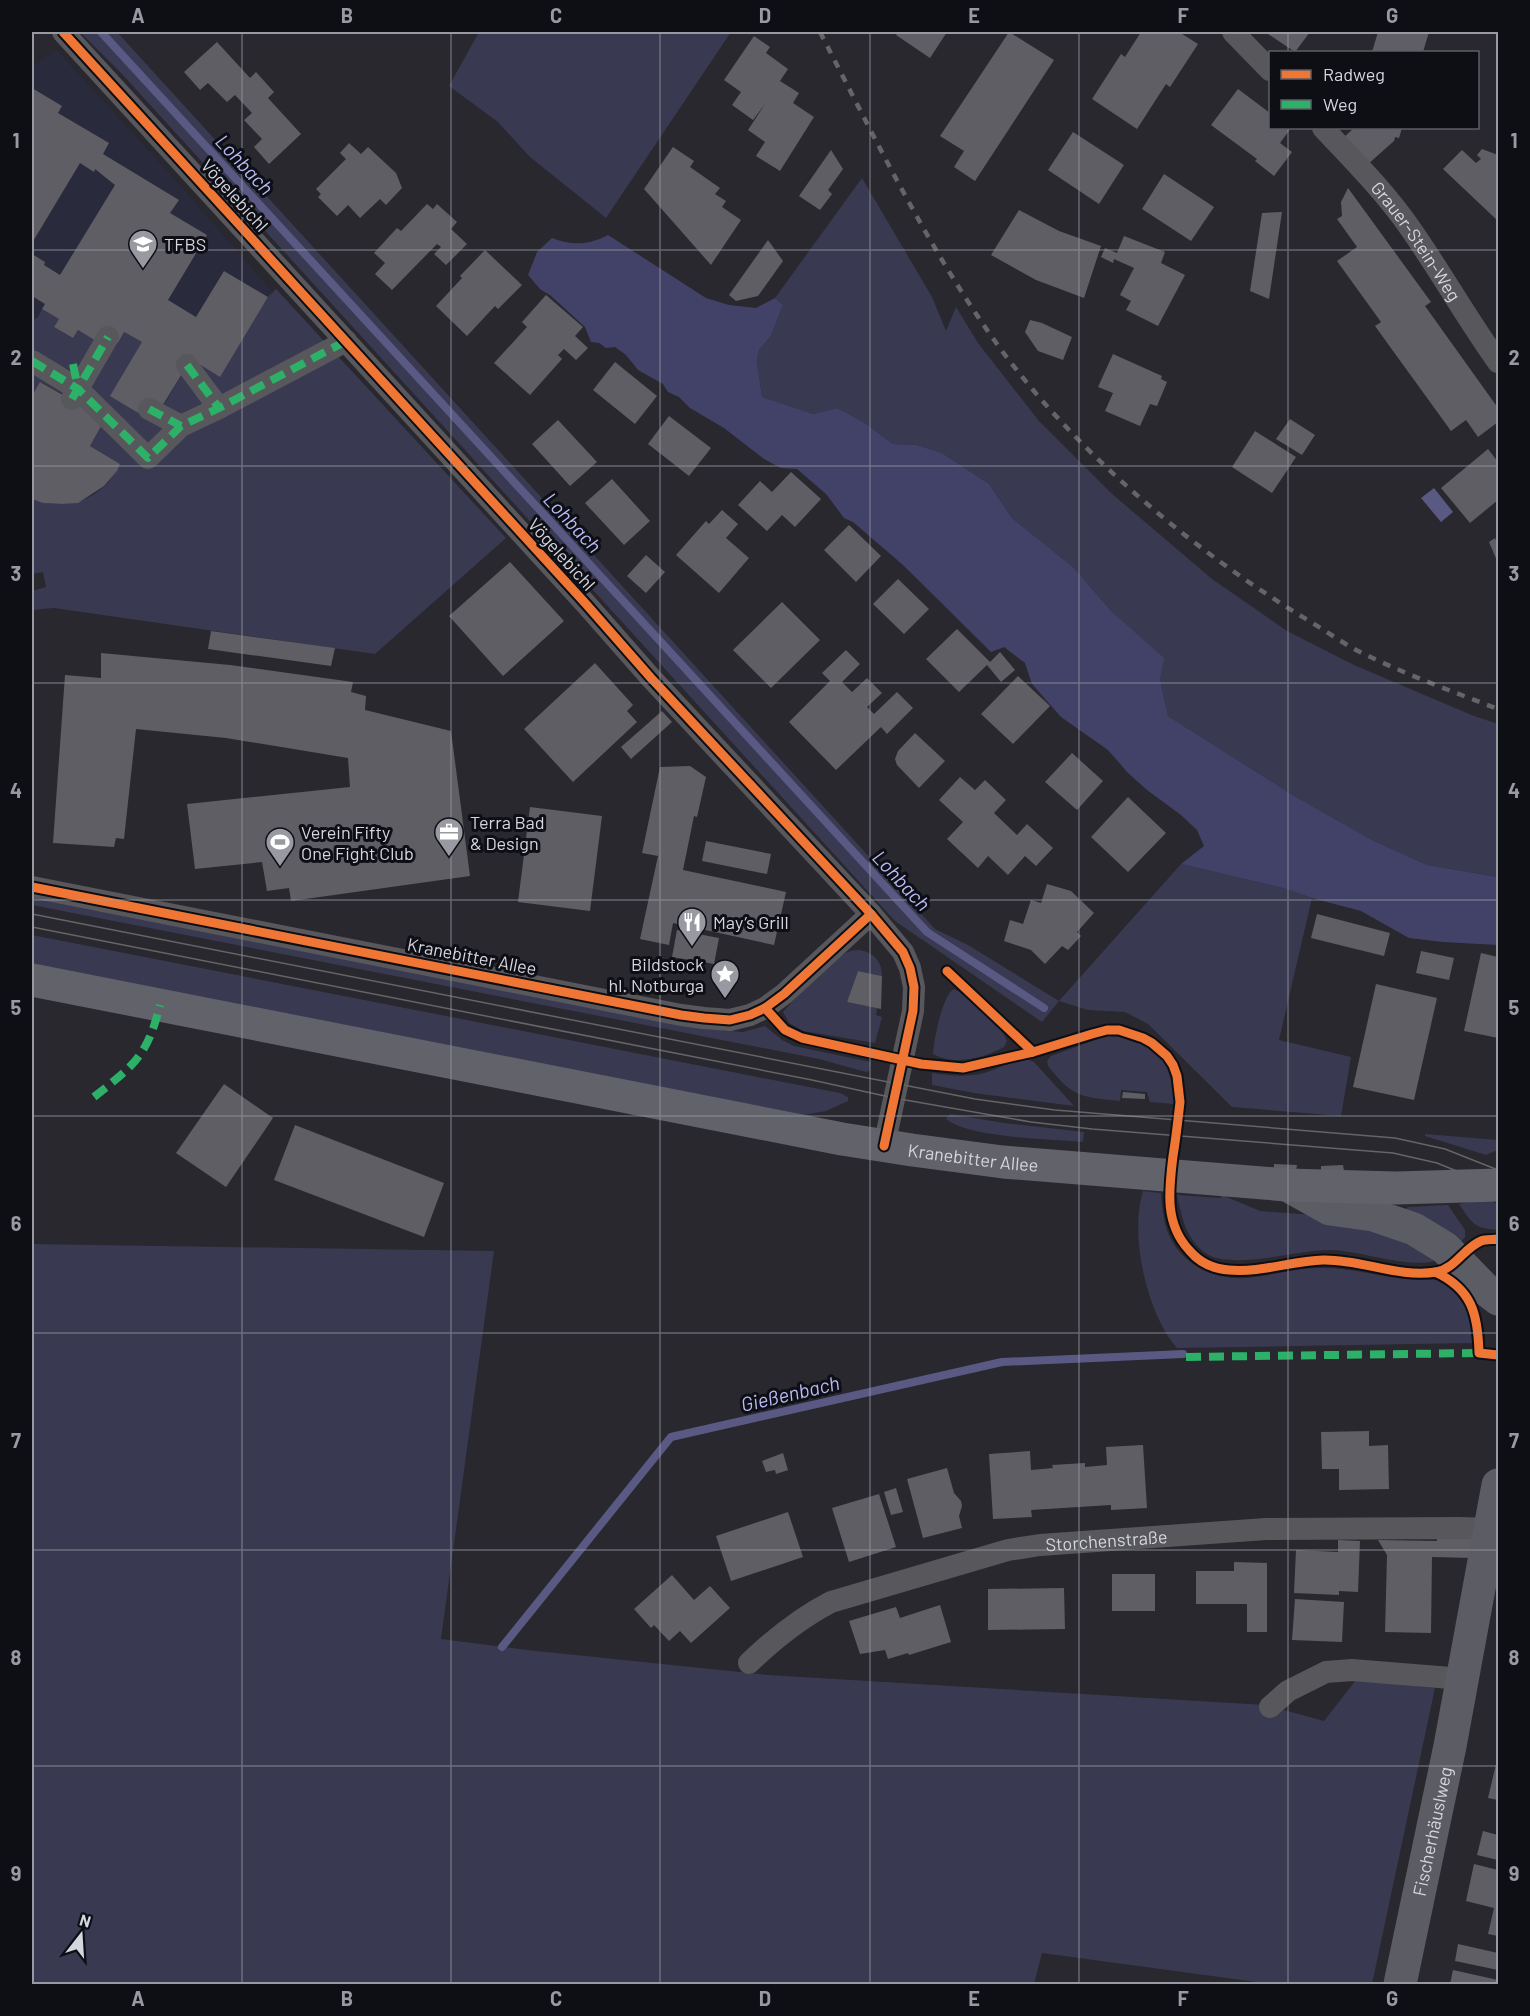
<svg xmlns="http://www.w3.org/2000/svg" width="1530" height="2016" viewBox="0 0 1530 2016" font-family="Barlow,sans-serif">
<rect width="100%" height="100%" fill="#28282e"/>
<path fill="#292a3b" d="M57 50 173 177 335 364 69 513 32 504V66Z"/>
<g fill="#393952">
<path d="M80 32H117L935 929 968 945 1059 1001 1181 864 1283 888 1312 898 1279 1040 1351 1057 1341 1116 1232 1107 1148 1024 1125 1012 1088 1010 1059 1001 1042 1022 895 921 121 73Z"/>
<path d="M479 32H731L606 218 530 157 498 122 449 86Z"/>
<path d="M862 178 932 297 946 331 956 307 978 343 1039 421 1111 493 1212 579 1287 631 1354 665 1474 716 1498 724V877L1427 865 1374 841 1296 797 1168 716 1160 679 1113 613 1073 567 1012 518 989 484 942 453 917 445 893 444 865 423 837 408 813 414 762 397 757 361 759 350 771 336 783 305 775 298Z"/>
<path d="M276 289 506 538 375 654 54 608 32 610V591L46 587 43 572 32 574V499C67 512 103 500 120 464L90 446 105 418 41 382 32 396V321L38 317 42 309 59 319 54 327 73 338 78 330 96 341 118 343 124 332 142 342 162 408 191 359 220 376 268 297Z"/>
<path d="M32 896 707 1029 743 1032 765 1026 782 1040 794 1046 871 1062 869 1071 866 1072 819 1059 32 905Z"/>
<path d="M32 935 840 1093 848 1097V1101L826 1111 804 1115 32 965Z"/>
<path d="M860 950C874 953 882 961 882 976L858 971 847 1002 877 1008 876 1015 882 1017 875 1043 803 1031 789 1023 783 1012C795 999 835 954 851 951 854 950 857 950 860 950Z"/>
<path d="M954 989C969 997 1002 1026 1007 1041L1004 1047C984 1058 954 1066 933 1054 934 1040 942 995 954 989Z"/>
<path d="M1106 1036C1153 1036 1173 1059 1174 1104L1150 1102 1147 1092 1121 1090 1120 1101C1082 1097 1073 1098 1048 1066L1047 1061 1051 1056Z"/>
<path d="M1024 1058 1034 1062 1074 1106 974 1093 932 1085V1073C953 1076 973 1078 993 1070 1003 1066 1013 1061 1024 1058Z"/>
<path d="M950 1114 1004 1123 1084 1132 1083 1142C1051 1139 969 1138 946 1119Z"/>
<path d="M1425 1134 1498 1140V1150L1486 1155 1425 1136Z"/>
<path d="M1143 1191 1161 1193C1162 1206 1163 1220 1168 1233 1181 1265 1214 1280 1246 1278 1271 1276 1294 1268 1319 1268 1349 1267 1376 1276 1405 1279 1416 1280 1427 1279 1437 1280 1465 1285 1471 1320 1472 1343L1177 1348C1147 1314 1129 1235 1143 1191Z"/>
<path d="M1177 1195 1220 1198 1222 1195 1260 1211 1341 1217 1363 1221 1438 1260C1408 1270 1361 1250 1329 1250 1297 1250 1233 1270 1207 1254 1186 1240 1182 1218 1177 1195Z"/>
<path d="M1482 1199 1492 1201 1498 1205V1230C1473 1228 1473 1224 1459 1204Z"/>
<path d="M1448 1205 1465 1230V1237L1457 1246 1404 1210 1408 1207Z"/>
<path d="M32 1244 494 1251 441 1639 527 1650 768 1675 1265 1705 1324 1721 1356 1680 1435 1688 1372 1984H1271L1042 1953 1034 1984H32Z"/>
</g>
<path fill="#424269" d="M608 235 706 298 729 305 756 308 775 298 783 305 771 336 759 350 757 361 762 397 813 414 837 408 865 423 893 444 917 445 942 453 989 484 1012 518 1073 567 1113 613 1164 658 1160 679 1168 716 1296 797 1374 841 1427 865 1498 877V945L1443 942 1409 938 1361 911 1312 898 1283 888 1181 864 1204 846 1197 830 1181 815 1147 790 1128 773 1108 750 1061 717 1032 684 1025 663 1004 647 991 652 903 565 853 522 844 518 826 494 797 469 781 468 764 459 724 428 690 408 679 397 668 392 663 384 638 370 626 355 615 347 606 348 599 343 591 342 585 327 550 295 541 290 528 275 537 252 552 238C572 246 589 245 608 235Z"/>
<path fill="#595984" d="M1434 488 1453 512 1441 522 1421 498Z"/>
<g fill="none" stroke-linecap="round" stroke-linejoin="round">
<g stroke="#595984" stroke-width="8">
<path d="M101 32 927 932 1044 1008"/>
<path d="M502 1647 671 1437 1002 1362 1183 1354"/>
</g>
</g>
<g fill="#5e5e64">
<path d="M899 32H947L930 58 896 35Z"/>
<path d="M1009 32 1054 60 975 181 954 167 964 151 940 136Z"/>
<path d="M1141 32H1179L1198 44 1170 87 1166 84 1137 129 1092 99 1121 54 1125 57Z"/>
<path d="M1265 32H1310L1295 52Z"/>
<path d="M1378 32H1429L1423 52H1372Z"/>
<path d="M754 36 770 47 766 53 788 69 780 81 799 93 793 103 814 117 780 171 756 156 765 142 748 130 765 104 753 120 732 105 741 92 724 80Z"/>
<path d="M217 42 250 78 256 72 274 92 268 98 301 134 269 164 254 147 262 139 244 120 252 113 235 95 227 102 208 83 200 90 184 72Z"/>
<path d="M32 88 62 106 58 113 109 143 103 154 179 200 170 213 207 235 168 300 196 317 224 271 268 297 220 377 191 359 161 408 145 417 110 396 142 342 124 332 118 343 96 341 78 330 73 338 54 327 59 319 42 309 45 304 32 296V254L45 262 44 265 60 275 115 185 95 169 94 172 80 163 32 243Z"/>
<path d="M1238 89 1270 113V128H1291L1280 143 1292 152 1274 176 1255 161 1257 159 1211 125Z"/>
<path d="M1354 128H1402L1399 138 1395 137 1394 141 1367 165 1343 138Z"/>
<path d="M1073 132 1124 165 1099 204 1048 170Z"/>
<path d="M349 143 361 154 368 147 396 173 402 188 386 205 380 199 360 218 348 205 337 216 318 197 321 194 316 189 346 159 340 153Z"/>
<path d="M673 147 694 161 690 167 720 188 715 194 726 201 722 207 741 220 711 265 644 189Z"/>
<path d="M1482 149 1498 155V221L1443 169 1462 150 1476 163 1481 159 1477 155Z"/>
<path d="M831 150 843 169 828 190 832 194 820 210 799 196Z"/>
<path d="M1164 174 1214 207 1191 241 1142 209Z"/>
<path d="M1348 188 1431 302 1425 306 1498 408V422L1478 437 1466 420 1451 431 1375 326 1381 322 1337 261 1357 247 1337 219 1342 216 1341 202Z"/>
<path d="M427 204 433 209 437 204 457 222 451 229 467 244 446 265 434 254 441 247 437 244 392 290 375 274 385 263 374 253 397 228 401 231Z"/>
<path d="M1019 210 1059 231 1101 246 1084 298 1036 280 991 255Z"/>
<path d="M1282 212 1269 299 1250 291 1262 213Z"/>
<path d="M1124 236 1165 252 1161 263 1185 275 1158 326 1126 310 1131 301 1120 295 1134 268 1114 259 1113 263 1101 257 1105 248 1117 253Z"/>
<path d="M768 240 783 261 758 296 736 301 729 295Z"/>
<path d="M485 250 522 285 498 309 495 306 467 336 436 306 462 278 460 276Z"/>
<path d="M546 295 583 327 575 336 588 348 576 360 564 349 558 355 562 359 530 395 494 363 527 327 522 322Z"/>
<path d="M1030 320 1042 323 1072 337 1063 360 1038 351 1025 332Z"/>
<path d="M1113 354 1162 376 1161 379 1167 382 1157 406 1150 404 1140 426 1105 411 1113 393 1098 387Z"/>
<path d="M615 362 657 396 635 424 593 390Z"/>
<path d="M40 382 105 419 90 446 120 464 117 471 104 486 78 503 62 504 43 503 32 499V396Z"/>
<path d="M669 416 711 448 689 476 648 444Z"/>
<path d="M1290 419 1315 435 1302 455 1276 439Z"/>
<path d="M558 420 597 462 570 486 532 444Z"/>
<path d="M1255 431 1296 457 1272 493 1232 467Z"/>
<path d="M1488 449 1498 462V500L1470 523 1441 488Z"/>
<path d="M791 472 821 499 795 527 782 515 767 531 738 505 760 481 772 492Z"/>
<path d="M612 479 650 521 624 545 585 503Z"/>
<path d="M722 510 738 524 726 538 749 558 719 593 676 555 706 521 709 524Z"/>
<path d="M849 525 881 556 856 582 824 550Z"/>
<path d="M1495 538 1498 546V563L1489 542Z"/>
<path d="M646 555 665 572 646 593 627 576Z"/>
<path d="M510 562 564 621 503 676 449 616Z"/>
<path d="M898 579 929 609 904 634 873 604Z"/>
<path d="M782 602 820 640 771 688 733 650Z"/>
<path d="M957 629 990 662 1000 652 1015 670 1001 682 987 665 959 692 926 659Z"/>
<path d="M211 631 335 648 331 666 208 649Z"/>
<path d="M846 650 860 664 842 682 852 692 867 678 882 693 867 707 874 714 897 692 913 708 887 734 881 727 836 770 789 722 830 681 822 673Z"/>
<path d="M101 653 230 665 353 682 351 692 366 696 365 710 451 731 470 876 291 901 289 888 267 891 262 862 195 869 187 804 350 787 348 758 226 738 136 729 124 839 116 838 114 847 53 843 65 675 101 678Z"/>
<path d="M595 663 633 705 627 711 637 722 573 782 524 729Z"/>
<path d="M1018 676 1050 706 1013 744 981 714Z"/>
<path d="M662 711 672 722 631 759 621 747Z"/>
<path d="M915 733 945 761 919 788 897 765 895 759 898 751Z"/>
<path d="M1072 753 1103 781 1077 810 1045 782Z"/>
<path d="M690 766 706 777 697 817 694 816 683 870 786 892 774 945 673 923 669 945 640 939 658 856 642 853 660 767Z"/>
<path d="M960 777 975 790 985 780 1006 800 994 813 1017 835 1027 824 1053 848 1036 866 1025 856 1008 875 988 856 978 868 947 839 963 822 939 800Z"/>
<path d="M1128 797 1166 833 1128 872 1091 837Z"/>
<path d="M530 807 602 816 590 911 518 902Z"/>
<path d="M706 841 771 854 767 874 702 861Z"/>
<path d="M1047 884 1071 891 1094 913 1077 932 1081 936 1068 950 1062 946 1045 964 1031 950 1004 941 1010 920 1023 924 1031 900 1041 903Z"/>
<path d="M1317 914 1390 933 1384 956 1311 938Z"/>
<path d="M677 930 719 938 714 964 672 957Z"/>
<path d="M1421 951 1454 958 1449 980 1416 973Z"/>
<path d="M1481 953 1498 957V1038L1464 1031Z"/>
<path d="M858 971 882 976 881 1009 847 1002Z"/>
<path d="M1376 984 1437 998 1414 1100 1353 1087Z"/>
<path d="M224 1084 273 1118 226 1187 176 1153Z"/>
<path d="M1123 1092 1145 1094V1099L1122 1098Z"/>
<path d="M295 1125 444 1183 424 1237 274 1180Z"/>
<path d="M1274 1164 1297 1165 1296 1171 1274 1170Z"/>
<path d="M1343 1165 1344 1171H1321V1166Z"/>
<path d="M1369 1431V1446L1388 1445 1389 1489 1339 1490V1469H1322L1321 1432Z"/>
<path d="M1143 1445 1147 1508 1111 1510V1505L1031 1510 1032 1517 993 1519 989 1454 1030 1451 1031 1470 1053 1468 1052 1465 1085 1463V1467L1107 1465 1106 1447Z"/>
<path d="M783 1453 788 1470 776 1474 775 1470 766 1472 762 1461Z"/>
<path d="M947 1468 954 1493 961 1501 962 1506 959 1516 962 1528 923 1538 907 1479Z"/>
<path d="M896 1488 903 1512 891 1515 884 1492Z"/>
<path d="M879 1494 896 1547 849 1562 832 1508Z"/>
<path d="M788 1512 803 1557 731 1581 716 1536Z"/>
<path d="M1437 1539H1473V1558L1432 1557 1431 1633 1385 1632 1387 1555 1378 1540 1437 1541Z"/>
<path d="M1338 1540 1360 1541 1358 1592 1339 1591V1595L1294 1593 1296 1550 1338 1552Z"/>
<path d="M1234 1562 1267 1563V1632H1247V1604H1196V1571H1234Z"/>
<rect x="1112" y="1574" width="43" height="37"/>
<path d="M672 1575 694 1600 710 1586 730 1608 691 1643 680 1631 669 1641 654 1625 651 1628 634 1609Z"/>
<path d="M1064 1588 1065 1629 988 1630V1589Z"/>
<path d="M1295 1599 1344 1602 1342 1642 1292 1640Z"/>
<path d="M940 1605 951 1642 909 1655 908 1653 888 1659 885 1650 860 1654 849 1621 896 1607 900 1618Z"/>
<path d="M1497 1760 1498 1761V1800L1488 1798Z"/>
<path d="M1483 1831 1498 1835V1860L1477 1855Z"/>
<path d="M1474 1864 1498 1870V1936L1488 1934 1494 1908 1466 1901Z"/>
<path d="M1458 1944 1498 1953V1970L1455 1961Z"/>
<path d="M1453 1970 1498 1980V1984H1450Z"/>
</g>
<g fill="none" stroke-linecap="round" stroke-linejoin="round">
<g stroke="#57575c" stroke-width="22">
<path d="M63 32 586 604 651 678 871 914 903 952 910 968 914 987 913 1011 884 1146"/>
<path d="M1233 32 1270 70"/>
<path id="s1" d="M1323 128C1353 160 1385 192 1410 228 1441 272 1467 319 1498 362"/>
<path d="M32 361 78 389 148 458 181 426 219 408 346 341"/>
<path d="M187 365 219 408"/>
<path d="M72 399 108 337"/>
<path d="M149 409 181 426"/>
<path d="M32 887 681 1015 704 1018 730 1020 750 1015 765 1008 784 994 871 914"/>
<path id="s2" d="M749 1663C774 1639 800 1618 831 1602L1008 1550 1040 1545 1266 1529 1459 1528 1491 1529"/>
<path d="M1270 1707 1288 1691 1326 1672 1352 1670 1463 1679"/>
</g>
<g stroke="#5c5d64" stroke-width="33">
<path d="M1287 1185 1330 1209 1373 1215 1414 1229 1445 1248 1485 1289 1498 1299"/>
<path id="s3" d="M1400 1984 1450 1746 1498 1485"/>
</g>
<path stroke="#62626b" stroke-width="33" id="s4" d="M32 980 842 1139 912 1150 1003 1162 1287 1185 1396 1188 1498 1185"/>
<g stroke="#646469" stroke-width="1.5">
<path d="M32 914 975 1099 1055 1110 1395 1138 1445 1149 1498 1170"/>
<path d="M32 927 812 1080 894 1098 1031 1122 1092 1129 1393 1153 1437 1163 1498 1188"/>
</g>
<path stroke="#646469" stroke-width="4.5" stroke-dasharray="8 8" stroke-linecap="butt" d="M820 32C877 142 931 255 1005 355 1083 458 1192 549 1301 616 1320 627 1338 640 1356 650 1402 673 1451 691 1498 709"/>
<g stroke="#2db169" stroke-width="8" stroke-dasharray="15 8" stroke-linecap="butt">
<path d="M32 361 78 389 148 458 181 426 219 408 346 341"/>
<path d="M73 364 78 389"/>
<path d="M187 365 219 408"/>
<path d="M72 399 108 337"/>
<path d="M149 409 181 426"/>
<path d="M94 1097C134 1065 147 1057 160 1005"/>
<path d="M1186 1357 1479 1353"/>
</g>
<g stroke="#0e0e15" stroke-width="13">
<g id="cycleway">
<path d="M63 32 586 604 651 678 871 914 903 952 910 968 914 987 913 1011 884 1146"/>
<path d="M32 887 681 1015 704 1018 730 1020 750 1015 765 1008 784 994 871 914"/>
<path d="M947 971 1033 1052"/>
<path d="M765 1008 785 1030 802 1038 921 1064 963 1068 1033 1052 1092 1034 1107 1030H1119L1143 1038 1152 1043 1167 1056 1173 1065 1177 1076 1180 1102C1178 1120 1176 1138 1173 1156 1169 1189 1164 1223 1189 1250 1199 1262 1213 1269 1229 1270 1260 1273 1292 1261 1323 1260 1361 1259 1398 1278 1436 1272 1455 1269 1464 1248 1481 1241 1486 1239 1493 1240 1498 1239"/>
<path d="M1435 1272C1472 1289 1478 1314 1479 1353L1498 1355"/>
</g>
</g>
<use href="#cycleway" stroke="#f07635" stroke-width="9"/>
</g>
<path fill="none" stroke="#9999a2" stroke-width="1.5" stroke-opacity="0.55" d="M242 32V1984M451 32V1984M660 32V1984M870 32V1984M1079 32V1984M1288 32V52M1288 128V1984M32 250H1498M32 466H1498M32 683H1498M32 900H1498M32 1116H1498M32 1333H1498M32 1550H1498M32 1766H1498"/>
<defs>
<g id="school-pin" transform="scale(1.5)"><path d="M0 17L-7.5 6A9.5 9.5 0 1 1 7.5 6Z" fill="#9999a2" stroke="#0e0e15"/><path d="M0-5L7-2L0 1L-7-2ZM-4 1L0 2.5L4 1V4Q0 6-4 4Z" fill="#fff"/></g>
<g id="office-pin" transform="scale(1.5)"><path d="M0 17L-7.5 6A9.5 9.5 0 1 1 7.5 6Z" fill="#9999a2" stroke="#0e0e15"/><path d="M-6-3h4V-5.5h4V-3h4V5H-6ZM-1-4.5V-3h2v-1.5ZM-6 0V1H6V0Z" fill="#fff"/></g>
<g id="stadium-pin" transform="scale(1.5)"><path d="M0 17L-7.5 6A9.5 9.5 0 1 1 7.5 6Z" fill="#9999a2" stroke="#0e0e15"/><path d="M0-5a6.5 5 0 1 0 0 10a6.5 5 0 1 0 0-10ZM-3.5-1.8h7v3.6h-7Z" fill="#fff"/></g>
<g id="restaurant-pin" transform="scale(1.5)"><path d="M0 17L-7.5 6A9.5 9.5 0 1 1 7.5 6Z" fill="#9999a2" stroke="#0e0e15"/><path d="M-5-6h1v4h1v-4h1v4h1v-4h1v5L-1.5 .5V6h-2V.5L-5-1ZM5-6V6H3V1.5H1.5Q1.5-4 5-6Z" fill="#fff"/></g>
<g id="sight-pin" transform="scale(1.5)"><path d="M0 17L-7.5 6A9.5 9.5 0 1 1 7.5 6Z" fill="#9999a2" stroke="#0e0e15"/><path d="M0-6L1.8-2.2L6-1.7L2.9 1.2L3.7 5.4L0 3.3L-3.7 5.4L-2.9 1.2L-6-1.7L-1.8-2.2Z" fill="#fff"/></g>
</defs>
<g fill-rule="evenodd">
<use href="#school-pin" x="143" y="244"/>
<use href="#office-pin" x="449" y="832"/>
<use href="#stadium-pin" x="280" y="842"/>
<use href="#restaurant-pin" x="692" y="922"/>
<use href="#sight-pin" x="725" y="974"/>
</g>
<g text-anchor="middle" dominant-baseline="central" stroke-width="6" stroke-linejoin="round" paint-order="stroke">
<g font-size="18" fill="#d6d6e0" stroke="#0e0e15">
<text transform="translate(235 195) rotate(48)">Vögelebichl</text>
<text stroke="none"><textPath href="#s1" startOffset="147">Grauer-Stein-Weg</textPath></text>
<text transform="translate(562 554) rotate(48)">Vögelebichl</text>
<text transform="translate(472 956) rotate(11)">Kranebitter Allee</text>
<text stroke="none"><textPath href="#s4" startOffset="958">Kranebitter Allee</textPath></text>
<text stroke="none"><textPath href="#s2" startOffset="386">Storchenstraße</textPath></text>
<text stroke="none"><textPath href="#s3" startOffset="156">Fischerhäuslweg</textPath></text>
</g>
<g font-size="18" fill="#d6d6e0" stroke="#0e0e15" text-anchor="start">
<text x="164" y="244">TFBS</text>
<text x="470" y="822">Terra Bad<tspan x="470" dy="21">&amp; Design</tspan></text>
<text x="301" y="832">Verein Fifty<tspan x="301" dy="21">One Fight Club</tspan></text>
<text x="713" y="922">May’s Grill</text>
<text x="704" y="964" text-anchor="end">Bildstock<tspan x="704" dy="21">hl. Notburga</tspan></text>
</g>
<g font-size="20" font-style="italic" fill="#babbf6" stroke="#0e0e15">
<text transform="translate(245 164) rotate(47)">Lohbach</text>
<text transform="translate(573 522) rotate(47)">Lohbach</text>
<text transform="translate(902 880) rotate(47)">Lohbach</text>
<text transform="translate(790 1393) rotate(-13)">Gießenbach</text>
</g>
</g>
<rect width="1530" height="2016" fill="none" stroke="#0e0e15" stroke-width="66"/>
<rect x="1269" y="51" width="210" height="78" fill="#0e0e15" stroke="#5e5e66" stroke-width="1.5"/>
<rect x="1281" y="70" width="30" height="9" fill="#f07635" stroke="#5e5e66" stroke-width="1.5"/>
<text x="1323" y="81" font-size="18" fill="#d6d6e0">Radweg</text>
<rect x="1281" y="100" width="30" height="9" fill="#2db169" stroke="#5e5e66" stroke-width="1.5"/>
<text x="1323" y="111" font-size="18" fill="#d6d6e0">Weg</text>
<g transform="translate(81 1935) rotate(17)" stroke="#0e0e15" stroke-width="4.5" paint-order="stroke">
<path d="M0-4.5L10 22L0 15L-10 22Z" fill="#d6d6e0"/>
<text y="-9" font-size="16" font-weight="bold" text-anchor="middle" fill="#d6d6e0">N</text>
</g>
<rect x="33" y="33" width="1464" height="1950" fill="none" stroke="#9999a2" stroke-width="2"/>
<g font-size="20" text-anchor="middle" font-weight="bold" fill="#9999a2">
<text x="138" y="23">A</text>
<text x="347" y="23">B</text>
<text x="556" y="23">C</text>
<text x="765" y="23">D</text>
<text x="974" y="23">E</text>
<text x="1183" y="23">F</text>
<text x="1392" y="23">G</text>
<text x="16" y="148">1</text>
<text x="1514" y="148">1</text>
<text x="16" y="365">2</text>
<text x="1514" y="365">2</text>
<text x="16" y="581">3</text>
<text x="1514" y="581">3</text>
<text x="16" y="798">4</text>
<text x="1514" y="798">4</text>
<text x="16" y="1015">5</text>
<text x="1514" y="1015">5</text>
<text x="16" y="1231">6</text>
<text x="1514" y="1231">6</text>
<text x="16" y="1448">7</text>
<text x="1514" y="1448">7</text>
<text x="16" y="1665">8</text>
<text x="1514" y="1665">8</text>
<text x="16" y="1881">9</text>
<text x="1514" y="1881">9</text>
<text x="138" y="2006">A</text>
<text x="347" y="2006">B</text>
<text x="556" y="2006">C</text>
<text x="765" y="2006">D</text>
<text x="974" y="2006">E</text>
<text x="1183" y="2006">F</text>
<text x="1392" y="2006">G</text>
</g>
</svg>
